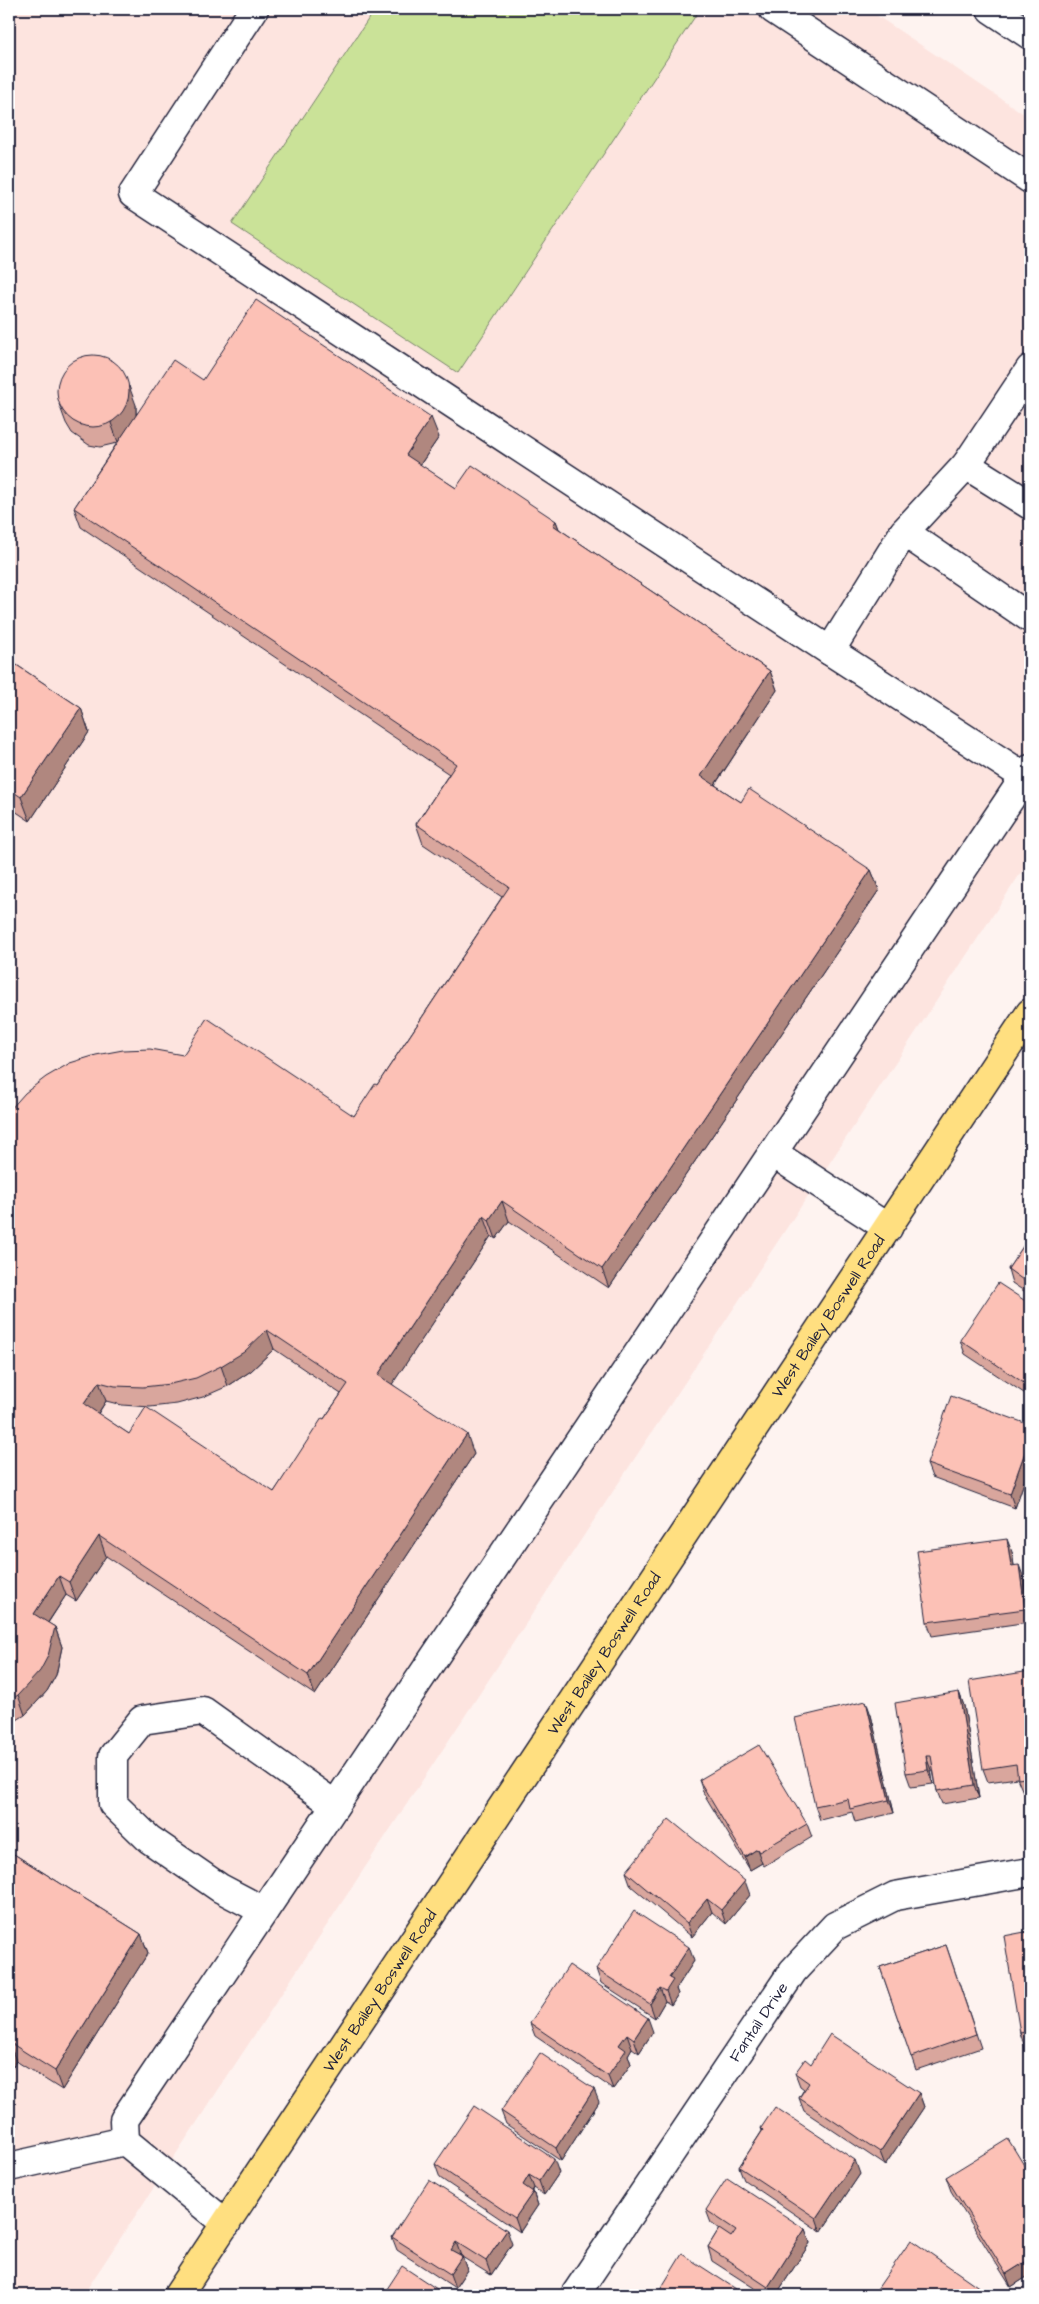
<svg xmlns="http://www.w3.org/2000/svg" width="1039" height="2304" viewBox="0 0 1039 2304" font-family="'Architects Daughter',sans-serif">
<rect width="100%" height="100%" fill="#fef3f0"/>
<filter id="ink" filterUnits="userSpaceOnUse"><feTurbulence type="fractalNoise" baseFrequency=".02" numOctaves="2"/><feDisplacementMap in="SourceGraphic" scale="10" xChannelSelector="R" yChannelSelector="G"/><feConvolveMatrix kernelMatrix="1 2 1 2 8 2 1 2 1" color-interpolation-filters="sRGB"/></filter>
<g filter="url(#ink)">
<path fill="#fde4df" d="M9 9H867L1030 118V859L83 2295H9Z"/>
<path fill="#cae298" stroke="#76826a" d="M375 9H700L458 373 232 224Z"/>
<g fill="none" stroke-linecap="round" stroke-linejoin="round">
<g stroke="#22223b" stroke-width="31">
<g id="minor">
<path d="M254 9 133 194 830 651 904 532"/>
<path d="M773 9 1030 179"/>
<path d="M991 9 1030 35"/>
<path d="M1030 369 966 465 904 532 1030 618"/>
<path d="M966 465 1030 505"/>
<path d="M830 651 1025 777"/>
<path d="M773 1153 888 1228"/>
<path d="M264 1911 220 1888 149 1839 113 1804V1756L142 1720 203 1711 335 1805"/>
<path d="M9 2167 125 2141"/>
<path d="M226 2224 125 2141 124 2120 1030 769"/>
<path id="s1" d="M575 2295 793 1971 835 1926 895 1896 1030 1872"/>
</g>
</g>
<g stroke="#22223b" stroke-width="31">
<g id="major">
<path id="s2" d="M178 2295 1030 1013"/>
</g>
</g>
<use href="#minor" stroke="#fff" stroke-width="28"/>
<use href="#major" stroke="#ffdf80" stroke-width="28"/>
</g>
<g fill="#d9a69d" stroke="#22223b" fill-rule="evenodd">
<path d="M203 380 439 437 420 465 456 488 556 521 559 529 770 671 777 690 715 785 741 802 871 870 879 890 609 1288 509 1221 496 1239 491 1236 392 1384 474 1454 315 1695 106 1556 76 1601 66 1595 48 1623 55 1627 62 1647 56 1675 47 1691 25 1715 12 1723 9 1721V1111L354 1116 377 1085 502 897 423 844 416 824 449 774 81 527 74 508 117 443 100 447 89 445 72 433 66 423 59 404 136 405V414ZM274 1349 341 1394 274 1492 129 1434 98 1414 106 1401 122 1405 150 1407 177 1404 203 1397 228 1386 251 1371Z"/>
<path d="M9 660 81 708 89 732 30 821 9 807Z"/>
<path d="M1030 1236V1295L1012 1283 1008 1269Z"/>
<path d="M1030 1304V1397L965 1354 960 1340Z"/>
<path d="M1030 1425V1465L1015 1508 932 1477 927 1464Z"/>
<path d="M1012 1552 1014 1566 1024 1578 1029 1622 932 1636 927 1622Z"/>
<path d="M1030 1671V1791L1023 1792 1017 1778 988 1782 983 1769Z"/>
<path d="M959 1692 964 1706 979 1798 942 1804 937 1791 933 1770H931L933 1784 911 1787 906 1773Z"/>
<path d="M871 1715 894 1813 855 1822 852 1812 820 1820 815 1806Z"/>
<path d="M699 1780 807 1824 812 1837 764 1866 762 1863 750 1870 704 1794Z"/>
<path d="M9 1851 141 1934 148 1953 62 2090 16 2061 9 2073Z"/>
<path d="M626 1872 750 1895 726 1924 712 1912 692 1937 631 1886Z"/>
<path d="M1030 1931V2046L1025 2047 1020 2033Z"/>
<path d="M946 1945 981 2048 916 2070 880 1967Z"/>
<path d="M694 1961 676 1989 678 1994 671 2005 665 2001 655 2018 601 1983 596 1969Z"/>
<path d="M530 2023 653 2032 639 2053 632 2048 628 2055 631 2064 613 2089 535 2036Z"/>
<path d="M811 2064 919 2093 924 2107 885 2165 804 2111 799 2098 804 2089 800 2086 795 2073Z"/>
<path d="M599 2102 561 2161 506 2124 501 2111Z"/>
<path d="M761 2128 860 2174 821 2232 744 2180 739 2167 762 2131Z"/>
<path d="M435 2164 559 2173 544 2195 534 2188 533 2191 538 2205 520 2232 440 2178Z"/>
<path d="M1030 2175V2275L1011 2287 951 2191 946 2177Z"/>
<path d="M706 2210 805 2229 810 2243 776 2295H765L712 2261 708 2247 719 2229 711 2223Z"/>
<path d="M392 2237 512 2244 491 2275 462 2257 467 2270 455 2288 397 2250Z"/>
</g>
<g fill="#b0877f" stroke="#22223b">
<path d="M129 386 136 405V417L118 442 111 423Z"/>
<path d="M431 417 439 437 413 475 406 455Z"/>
<path d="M556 521 563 540 553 525Z"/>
<path d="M770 671 777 690 708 795 701 776Z"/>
<path d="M81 708 89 732 30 821 21 797Z"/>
<path d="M871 870 879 890 609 1288 602 1269Z"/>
<path d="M502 1201 509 1221 496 1239 489 1220Z"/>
<path d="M484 1216 491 1236 385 1395 378 1375Z"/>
<path d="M267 1330 274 1349 251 1371 228 1386 221 1366Z"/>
<path d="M99 1382 106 1401 91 1424 84 1404Z"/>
<path d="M467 1434 474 1454 315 1695 308 1675Z"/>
<path d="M1030 1438V1465L1015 1508 1010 1494Z"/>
<path d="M99 1536 106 1556 76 1601 69 1582Z"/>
<path d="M1007 1539 1012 1552 1016 1579 1011 1566Z"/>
<path d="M1019 1565 1024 1578 1029 1622 1025 1609Z"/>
<path d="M59 1576 66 1595 41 1633 34 1614Z"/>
<path d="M55 1627 62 1647 56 1675 47 1691 25 1715 18 1695Z"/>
<path d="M959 1692 964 1706 979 1798 974 1785Z"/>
<path d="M866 1701 871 1715 894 1813 889 1800Z"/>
<path d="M926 1756 931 1770 933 1784 928 1770Z"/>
<path d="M757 1849 762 1863 750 1870 745 1857Z"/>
<path d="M745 1881 750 1895 726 1924 721 1910Z"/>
<path d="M707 1899 712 1912 692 1937 687 1923Z"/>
<path d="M141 1934 148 1953 62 2090 55 2071Z"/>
<path d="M689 1947 694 1961 676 1989 678 1994 671 2005 666 1991 669 1978Z"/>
<path d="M660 1988 665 2001 655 2018 650 2004Z"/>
<path d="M648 2018 653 2032 639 2053 634 2039Z"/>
<path d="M627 2034 632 2048 628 2055 631 2064 613 2089 608 2076 619 2045Z"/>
<path d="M9 2042 16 2061 9 2073Z"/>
<path d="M594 2089 599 2102 561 2161 556 2148Z"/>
<path d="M919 2093 924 2107 885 2165 880 2152Z"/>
<path d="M554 2159 559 2173 544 2195 539 2181Z"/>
<path d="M855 2160 860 2174 821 2232 816 2218Z"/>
<path d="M529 2175 534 2188 528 2198 523 2185Z"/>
<path d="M533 2192 538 2205 520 2232 515 2218Z"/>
<path d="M805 2229 810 2243 776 2295H771L768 2287Z"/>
<path d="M507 2230 512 2244 491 2275 486 2261Z"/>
<path d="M456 2242 461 2256 451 2250Z"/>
<path d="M462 2256 467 2270 455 2288 450 2274Z"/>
<path d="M1030 2259V2275L1011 2287 1006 2274Z"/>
<path d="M736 2289 739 2295H732Z"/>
</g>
<g fill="#fcc1b6" stroke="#22223b" fill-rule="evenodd">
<path d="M256 300 431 417 406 455 456 488 472 465 556 521 553 525 770 671 701 776 741 802 749 789 871 870 602 1269 502 1201 489 1220 484 1216 378 1375 467 1434 308 1675 99 1536 69 1582 59 1576 34 1614 55 1627 48 1656 40 1671 18 1695 9 1701V1111L25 1093 46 1077 70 1063 96 1055 123 1050 150 1049 183 1055 207 1018 354 1116 375 1084 377 1085 509 887 416 824 456 764 74 508 173 360 203 380ZM267 1330 348 1384 324 1419 322 1418 274 1492 146 1407 129 1434 84 1404 99 1382 115 1386 143 1387 170 1384 196 1378 221 1366 244 1352Z"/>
<circle cx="93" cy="391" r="36"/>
<path d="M9 660 81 708 21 797 9 789Z"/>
<path d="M1030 1236V1285L1008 1269Z"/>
<path d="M998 1283 1030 1304V1387L960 1340Z"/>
<path d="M951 1396 1030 1425V1438L1010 1494 927 1464Z"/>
<path d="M1007 1539 1011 1566 1019 1565 1025 1609 927 1622 917 1551Z"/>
<path d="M1030 1671V1777L1018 1779 1016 1764 983 1769 969 1681Z"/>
<path d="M959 1692 974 1785 937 1791 931 1756H926L928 1770 906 1773 895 1703Z"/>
<path d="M866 1701 889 1800 850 1809 848 1799 815 1806 795 1718Z"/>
<path d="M759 1745 807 1824 759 1852 757 1849 745 1857 699 1780Z"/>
<path d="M669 1819 745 1881 721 1910 707 1899 687 1923 626 1872Z"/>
<path d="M9 1851 141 1934 55 2071 9 2042Z"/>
<path d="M634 1911 689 1947 669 1978 673 1980 666 1991 660 1988 650 2004 596 1969Z"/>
<path d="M1030 1931V2031L1020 2033 1004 1936Z"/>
<path d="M946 1945 976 2034 911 2057 880 1967Z"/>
<path d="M569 1965 648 2018 634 2039 627 2034 619 2045 626 2050 608 2076 530 2023Z"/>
<path d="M830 2034 919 2093 880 2152 799 2098 809 2083 795 2073 805 2059 811 2064Z"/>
<path d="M540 2053 594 2089 556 2148 501 2111Z"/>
<path d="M474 2106 554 2159 539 2181 529 2175 523 2185 533 2192 515 2218 435 2164Z"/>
<path d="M775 2107 855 2160 816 2218 739 2167 763 2130 761 2128Z"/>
<path d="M1008 2139 1030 2175V2259L1006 2274 946 2177Z"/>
<path d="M727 2178 805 2229 768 2287 708 2247 719 2229 731 2237 736 2230 706 2210Z"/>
<path d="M429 2180 507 2230 486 2261 456 2242 451 2250 462 2256 450 2274 392 2237Z"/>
<path d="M911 2240 990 2295H873Z"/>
<path d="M682 2254 736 2289 732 2295H657Z"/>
<path d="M402 2266 446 2295H383Z"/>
</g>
</g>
<g text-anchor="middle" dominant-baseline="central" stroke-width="4" stroke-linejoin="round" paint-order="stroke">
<g font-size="16" fill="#22223b" stroke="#fff">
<text stroke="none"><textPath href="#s2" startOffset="1175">West Bailey Boswell Road</textPath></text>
<text stroke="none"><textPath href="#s2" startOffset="770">West Bailey Boswell Road</textPath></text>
<text stroke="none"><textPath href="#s2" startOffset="365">West Bailey Boswell Road</textPath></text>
<text stroke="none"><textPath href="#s1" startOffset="329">Fantail Drive</textPath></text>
</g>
</g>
<rect width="1039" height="2304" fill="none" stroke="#fff" stroke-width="30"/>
<rect x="15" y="15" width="1009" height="2274" fill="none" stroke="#22223b" stroke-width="2" filter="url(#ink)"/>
</svg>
